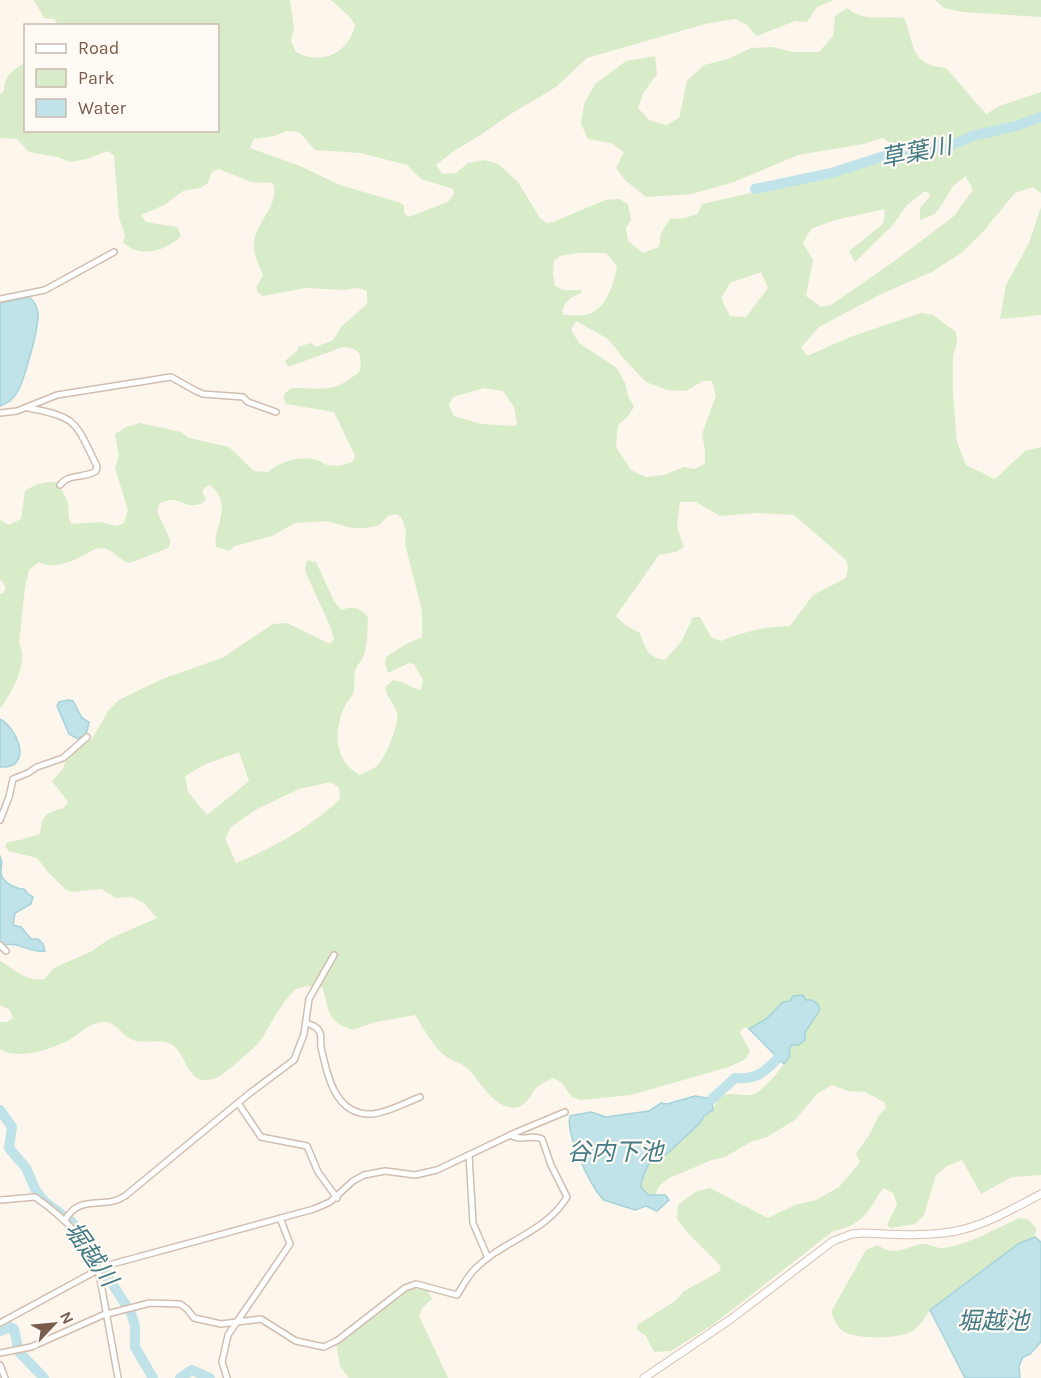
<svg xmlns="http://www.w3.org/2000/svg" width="1041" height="1378" viewBox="0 0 1041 1378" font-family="Karla,'Noto Sans JP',sans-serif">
<rect width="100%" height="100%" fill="#fdf6ec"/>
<g fill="#d8ecc9" fill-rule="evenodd">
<path d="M34 0H290L294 28 291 41 296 52C321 66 349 53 355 25L350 17 331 0H834L817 7 807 22 795 21 757 36 747 25 735 19 705 24 587 58 556 87 509 115 482 134 454 151 436 165 442 174 456 173 468 163 485 160 498 164 518 182 540 218 547 223 553 222 605 200 619 199 628 204 631 220 626 228 628 241 643 253 659 247 661 233 670 219 685 218 697 214 702 204 818 178 890 158 894 145 882 138 864 144 798 155 734 182 692 194 646 197 625 180 616 168 624 152 611 143 588 139 581 124 584 104 595 84 626 61 655 56 657 74 644 92 638 108 649 120 666 125 679 118 687 81 704 65 728 59 751 48 772 47 793 52H819L833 36 835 16 847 8C865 23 883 15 904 18 916 47 909 64 946 68L986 114 1002 105 1041 92V193L1033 187 1015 193 981 234 961 253 932 272 881 294 819 327 801 347 807 356 850 337 921 313 933 315 956 332 957 343 953 355V395L957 442 966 465 995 479 1025 451 1041 447V1175L1012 1177 981 1194 962 1160 947 1166 936 1175 924 1215 915 1224 890 1228 887 1225 897 1204 893 1193 883 1188C866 1215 864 1223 832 1232L714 1324 671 1351 654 1352 646 1336 637 1330V1325L675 1301 684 1291 719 1272 721 1266 686 1231 677 1219 678 1205 695 1192 710 1188 768 1218 795 1205 816 1200 839 1187 860 1162 856 1154C859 1148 863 1144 867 1138 875 1128 874 1118 886 1108L884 1102 865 1092 848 1091 832 1085 817 1094 795 1120 767 1137 751 1142 725 1157 712 1160 669 1178 659 1186 655 1195H648L641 1187C641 1179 646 1173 648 1165L668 1153 699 1124 704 1116 713 1110 718 1097C733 1091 736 1096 750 1095 762 1094 783 1066 790 1056L789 1050 791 1045 805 1032 820 1010 790 1001 783 1002 766 1019 749 1029 744 1027 740 1032 750 1051 746 1059 729 1067 631 1095 580 1100 571 1096 562 1083 553 1078C547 1081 542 1083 537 1087 531 1093 528 1104 518 1107 496 1112 481 1082 469 1070 462 1063 453 1061 445 1056 433 1046 423 1028 415 1015L376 1022 352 1030C323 1019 331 1010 322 987 313 986 303 985 295 990 283 1000 272 1022 264 1035 256 1048 243 1057 232 1067 226 1071 220 1077 213 1079 188 1086 188 1059 175 1047 164 1037 148 1044 136 1041 123 1038 118 1023 105 1022 90 1021 81 1033 69 1040 52 1049 17 1061 0 1049V1022H7L13 1018 10 1010 0 1005V961C16 970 25 982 45 979L54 968 92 951 109 939 157 918 144 903 132 897 117 898 101 889 73 892 66 890 47 871 37 858 9 851 5 847 7 842 20 840 40 834C43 815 44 813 64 808L68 802 52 781 63 769 66 760 74 751 92 739 108 711 119 700 162 679 222 658 273 624 287 623 330 644 334 639 330 626 305 571 307 560 316 562 334 601 341 610C354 606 359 607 368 617 367 630 368 643 364 655 362 661 357 664 355 671 353 678 356 687 353 694 351 698 347 701 345 706 333 730 334 762 360 775 365 772 372 770 377 766 385 759 400 723 397 713 394 701 387 700 385 687L393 680C404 681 410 688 421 690L423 680 414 664 409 663 388 673 385 663 386 657 406 644 422 637V611L405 544 406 530 401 517 396 514 388 516 378 526 364 528H352L327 521 295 523 272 536 235 546 229 551 216 547C212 529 235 505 210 485L204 488 202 493 206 498 203 503C181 511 182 493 160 503L157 511 170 540V544L168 548 130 563C119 561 113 548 101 548 94 548 89 553 84 555 71 562 52 570 39 562L29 570 25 588 19 643C30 661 11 694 0 709V594L3 593 6 587 0 579V520L9 525 21 519 25 491C35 484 43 482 55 482 61 489 66 495 68 504 69 512 67 518 72 524L100 522 116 526 124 523 128 510 115 468 119 456 115 434 126 427 140 423 181 432 189 438 229 447 254 471 268 472C279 462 299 456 314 459 319 460 323 464 327 465 335 467 345 465 352 462L355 456 334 412 286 404 284 399V394L291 388C323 388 334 394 360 371 362 355 361 348 343 347L288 367 285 361 298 350V347L311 343 316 347 333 340 341 327 367 304V291L358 288 344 290 306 288 263 296 257 292V286L263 275C259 266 253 254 254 244 255 221 280 207 273 183L251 182 219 169 212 172 207 184 200 188 183 191 164 205 141 215 146 222 177 227 181 236C171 247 151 255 136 250 131 249 127 245 123 243L125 235 119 218 114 155 107 151 87 159 70 162 57 157 29 152 17 139 0 138V94L4 91C5 75 12 70 25 63L26 130H218V26L57 25 55 19 44 18ZM287 131 299 132 315 150 360 153 407 165 421 179 453 189 454 194 448 202 408 217 404 213V205L398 202 340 185 300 166 250 148 254 139 275 136ZM966 176 973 190 954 216 896 260 831 305 821 307 806 296 813 260 803 243 811 229 835 220 885 209 883 224 849 251 855 262 893 225 907 205 925 191 931 195 920 208V220L935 214 943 203 953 186ZM579 253H606L617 266C614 284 606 312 584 315 578 316 571 315 564 315L562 311C566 300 571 297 581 293V290H563L555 286 553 274 554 261 560 256ZM761 272 768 288 746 317 730 316 721 298 730 283ZM576 321 608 339 625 360 646 382 667 390 686 391 703 381H712L716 396 702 434 705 450V464L694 469 684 467 664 475 646 477 631 470 616 447 618 425 628 416 634 407 628 396 625 383 617 368 579 343 571 330ZM484 388 503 391 514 407 517 424 513 426 481 424 454 416 449 405 453 397ZM680 502H696L720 516 757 513 794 515 846 560 848 566 846 578 813 595 790 626C766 626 743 632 721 641L711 637 700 617H693L681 642 665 660C648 658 645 648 640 633L625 625 616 616 659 555 676 552 684 547 677 527ZM239 752 249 781 207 815 188 792 185 776 206 764ZM331 782 339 788 340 799C311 827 273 848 236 863L225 838 231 827 257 809 299 789Z"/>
<path d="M935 0H1041V17L963 12 944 8Z"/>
<path d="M1041 207V315L1000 319 1006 285 1029 243Z"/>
<path d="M1019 1218 1028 1219 1036 1228 1035 1237 1018 1244 930 1310C925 1318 920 1326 912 1331 901 1339 855 1340 843 1331 836 1326 834 1319 831 1312L866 1250 877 1245C897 1257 902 1248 922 1244 929 1243 937 1249 944 1248 970 1244 995 1229 1019 1218Z"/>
<path d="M412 1287 428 1291 432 1299 422 1308 419 1316 448 1378H349L340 1366 336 1344 396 1296Z"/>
</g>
<g fill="#bfe3e8" stroke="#a5d3da" stroke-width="1.5">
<path d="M29 297C34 301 37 306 38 313 39 328 25 377 18 391 14 398 7 404 0 406V303Z"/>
<path d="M69 700 73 701 82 718 89 722 86 735 78 739 69 734 57 706 59 702Z"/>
<path d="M0 719C19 730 33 769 0 767Z"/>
<path d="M0 856C3 863 1 864 1 871 0 882 16 889 24 889L28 894 33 897 31 904 15 913 13 925 21 927 31 939H38L43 944 45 951C31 954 19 941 4 945L0 941Z"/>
<path d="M803 995 806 1000H812L817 1003 820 1010 805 1032V1040L799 1045H791L789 1050 790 1056 784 1064 749 1029 766 1019 783 1002 790 1001 793 996Z"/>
<path d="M695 1096 712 1099 713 1110 704 1116 699 1124 668 1153 648 1165C645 1173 641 1179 641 1187L648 1195H665L669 1200 657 1211 646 1206 635 1210 604 1200C591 1188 565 1133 570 1116L591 1112 606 1117 649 1111 661 1103 667 1104Z"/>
<path d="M1035 1237 1041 1242V1342L1030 1354 1023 1357 1019 1366 1020 1378H965L930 1310 1018 1244Z"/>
</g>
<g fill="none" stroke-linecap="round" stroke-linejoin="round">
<g stroke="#bfe3e8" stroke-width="10">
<path d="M755 189 831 173 903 150 923 147 946 148 972 136 1016 126 1041 117"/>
<path d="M712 1099 735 1078C756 1080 765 1072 778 1058"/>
<path d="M0 1110 12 1127 9 1148 26 1168 36 1191 45 1202 72 1222 79 1232 131 1313 135 1326V1347L153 1378"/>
<path d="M0 1331 10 1327 14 1329 19 1352 44 1378"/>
<path d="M180 1378 192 1370 210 1378"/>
</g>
<g stroke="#d1beb0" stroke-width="8">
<g id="street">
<path d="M0 299 45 290 114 252"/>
<path d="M28 408C79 417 75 423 97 466L96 471C83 479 69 473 60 485"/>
<path d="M0 413 17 411 57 395 171 377 196 391 203 394 243 397 248 402 276 412"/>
<path d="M0 820 9 797 13 779 28 773 37 767 63 758 87 737"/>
<path d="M0 945 6 951"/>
<path d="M306 1023C312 1025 318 1027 320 1033 322 1038 320 1043 321 1047 327 1075 335 1116 372 1114 387 1113 405 1103 420 1097"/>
<path d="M238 1103 261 1137 307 1146 318 1172 337 1198"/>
<path d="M469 1155 473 1223 488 1258"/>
<path d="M0 1200 35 1197C65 1218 89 1241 100 1278L118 1378"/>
<path d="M65 1220C80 1193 105 1210 125 1196L250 1093 294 1060 304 1034 309 999 334 955"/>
<path d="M0 1323 105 1266 314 1209 330 1202 353 1181 364 1175 385 1171 415 1175 437 1170 517 1132 565 1112"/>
<path d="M0 1353 31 1347 103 1315 150 1303 180 1304 187 1309 194 1318 221 1324 261 1319 296 1341 324 1347 338 1340 405 1288 416 1284 457 1295C463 1286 468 1275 476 1268 504 1240 545 1233 567 1197L551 1165 542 1139C532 1134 521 1142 510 1135"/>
<path d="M0 1365 5 1378"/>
<path d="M227 1378 222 1362 228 1335 290 1244 280 1218"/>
</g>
</g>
<g stroke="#d6c0b0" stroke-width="9">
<path id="secondary" d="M644 1378 731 1319 833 1241 852 1234 863 1233C893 1234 926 1237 956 1231 986 1225 1014 1208 1041 1194"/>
</g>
<use href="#street" stroke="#fff" stroke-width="5"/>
<use href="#secondary" stroke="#fff" stroke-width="7"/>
</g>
<g text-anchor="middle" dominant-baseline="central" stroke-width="4.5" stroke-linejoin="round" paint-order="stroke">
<g font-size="24" font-style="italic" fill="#437c86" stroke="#fffaf3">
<text transform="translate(916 152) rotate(-11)">草葉川</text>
<text x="615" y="1152">谷内下池</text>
<text transform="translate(91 1254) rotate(55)">堀越川</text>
<text x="993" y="1321">堀越池</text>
</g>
</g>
<rect x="24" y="24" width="195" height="108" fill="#fffaf3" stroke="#cabbb1" stroke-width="1.5"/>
<rect x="36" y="44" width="30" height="9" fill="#ffffff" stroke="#cabbb1" stroke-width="1.5"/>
<text x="78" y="54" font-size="18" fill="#7a5c4d">Road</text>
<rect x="36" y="69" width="30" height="18" fill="#d8ecc9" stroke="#cabbb1" stroke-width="1.5"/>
<text x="78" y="84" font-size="18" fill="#7a5c4d">Park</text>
<rect x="36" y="99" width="30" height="18" fill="#bfe3e8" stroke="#cabbb1" stroke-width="1.5"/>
<text x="78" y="114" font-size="18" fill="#7a5c4d">Water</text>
<g transform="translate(54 1324) rotate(64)" stroke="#fffaf3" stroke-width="4.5" paint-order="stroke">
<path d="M0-4.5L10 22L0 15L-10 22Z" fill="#7a5c4d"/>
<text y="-9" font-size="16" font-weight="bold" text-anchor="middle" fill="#7a5c4d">N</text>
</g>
</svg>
